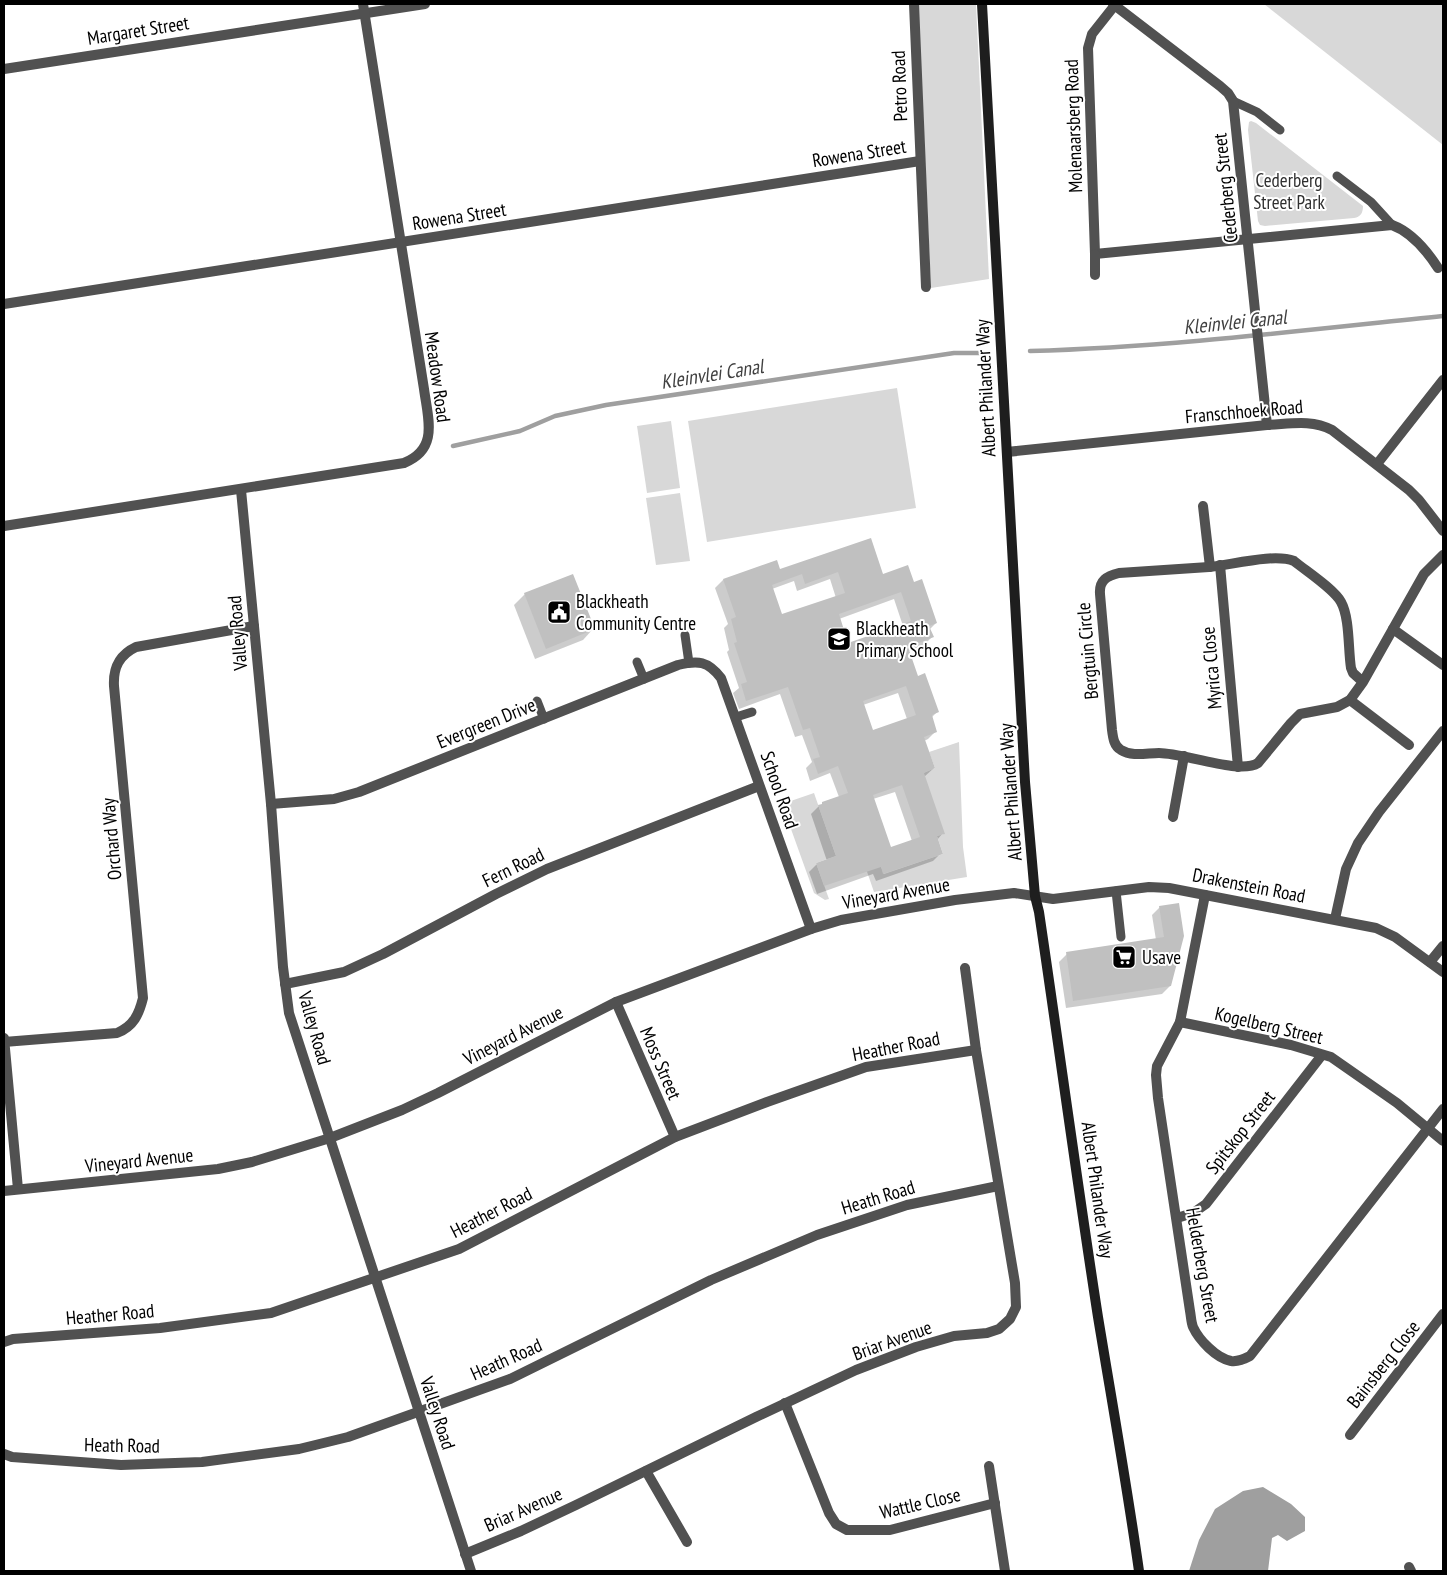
<svg xmlns="http://www.w3.org/2000/svg" width="1447" height="1575" viewBox="0 0 1447 1575" font-family="'PT Sans Narrow',sans-serif">
<rect width="100%" height="100%" fill="#fff"/>
<g fill="#d8d8d8">
<path d="M918 4H976L989 279 931 288Z"/>
<path d="M1264 4H1443V145Z"/>
<path d="M1251 121 1256 123 1363 206C1363 212 1361 217 1354 218L1265 226 1260 225 1258 221 1248 130 1249 122Z"/>
<path d="M897 388 916 508 707 542 688 421Z"/>
<path d="M671 421 680 488 647 493 637 426Z"/>
<path d="M680 493 690 561 656 565 646 498Z"/>
<path d="M959 742 963 847 967 877 874 892 863 860 877 857 884 874 943 854 937 836 944 834 921 774 935 768 929 752Z"/>
<path d="M814 793 836 856 816 863 829 899 825 900 814 893 782 804Z"/>
</g>
<path fill="#9f9f9f" d="M1263 1487 1291 1504 1305 1517V1531L1287 1541 1278 1535 1272 1538 1268 1571H1189L1199 1540 1215 1509 1243 1491Z"/>
<g fill="#0003" fill-rule="evenodd">
<path d="M870 539 882 576 913 584 936 623 929 630 932 637 924 645 908 651 917 677 937 712 931 718 936 731 928 739 924 741 934 768 924 777 943 833 937 840 941 853 933 861 876 881 873 874 817 894 809 872 817 864 827 861 811 814 819 806 839 797 830 773 810 781 806 768 812 762 802 735 795 737 780 694 739 709 733 693 739 688 727 652 729 650 724 628 728 624 715 588 723 580 776 561 780 571ZM830 579 836 598 782 616 772 589 794 581 797 591ZM894 599 903 626 848 645 839 619ZM898 693 907 719 872 731 863 705ZM895 792 912 841 890 849 873 799Z"/>
<path d="M525 594 593 629 583 640 535 659 514 605Z"/>
<path d="M1178 904 1170 986 1162 994 1066 1008 1059 962 1067 954 1156 940 1152 915 1160 907Z"/>
</g>
<g fill="none" stroke-linecap="round" stroke-linejoin="round">
<g stroke="#9f9f9f" stroke-width="4.5">
<path d="M1030 351C1168 347 1306 330 1443 316"/>
<path d="M453 446 520 431 555 416 606 405 954 353H981"/>
</g>
</g>
<g fill="#c0c0c0" fill-rule="evenodd">
<path d="M871 538 883 574 908 565 914 582 922 579 937 623 929 626 934 637 908 647 918 676 925 673 939 712 932 715 937 732 924 737 935 768 924 773 945 834 937 836 943 854 883 874 881 867 824 886 816 863 836 856 818 805 822 804V802L848 793 838 766 818 774 813 759 820 757 810 728 803 730 788 687 746 701 741 684 747 682 734 643 737 642 731 619 736 617 723 579 777 560 780 569ZM838 572 845 593 782 614 772 585 802 574 805 584ZM901 592 911 621 848 643 839 614ZM906 686 916 715 873 730 863 701ZM902 785 920 837 891 847 873 795Z"/>
<path d="M573 574 595 629 546 649 524 593Z"/>
<path d="M1179 903 1184 936 1171 986 1073 1001 1066 952 1164 937 1159 906Z"/>
</g>
<g fill="none" stroke-linecap="round" stroke-linejoin="round">
<g stroke="#515151" stroke-width="9">
<path d="M1233 101 1257 112 1280 130"/>
<path d="M1337 176 1371 202 1392 225"/>
<path d="M685 635 689 663"/>
<path d="M637 662 644 679"/>
<path d="M537 701 544 719"/>
<path d="M736 717 752 712"/>
<path d="M1116 891 1121 937"/>
</g>
<g stroke="#515151" stroke-width="10">
<path d="M914 4 926 287"/>
<path d="M1113 4 1220 86 1228 93 1233 101 1267 425"/>
<path d="M1115 5 1092 34 1088 48 1095 254 1392 225C1411 232 1427 251 1438 268"/>
<path d="M4 69 425 4"/>
<path d="M1095 254V275"/>
<path d="M4 304 920 161"/>
<path d="M1007 452 1267 425C1290 424 1311 419 1332 430L1409 490 1419 500 1443 531"/>
<path d="M1377 464 1443 380"/>
<path d="M241 490 271 804 283 967 289 1013 471 1571"/>
<path d="M1203 506 1210 567"/>
<path d="M4 526 404 463C439 449 428 419 424 389L363 4"/>
<path d="M1220 565 1238 767"/>
<path d="M1393 629 1443 665"/>
<path d="M1363 682 1353 673 1351 668C1348 650 1350 618 1341 602 1334 589 1306 571 1294 561 1274 553 1231 565 1209 567 1179 569 1149 571 1119 573 1107 576 1099 580 1100 594L1112 730C1113 738 1114 746 1121 750 1132 757 1147 753 1159 753 1184 753 1240 775 1258 763L1291 723 1300 714 1337 707 1350 700 1363 682 1424 574 1443 555"/>
<path d="M1350 700 1409 745"/>
<path d="M271 804 334 799 359 792 678 665C698 660 708 661 721 678L811 929"/>
<path d="M1173 817 1184 756"/>
<path d="M1205 895 1180 1022 1157 1066 1156 1075 1158 1098 1190 1311C1191 1316 1191 1322 1193 1327 1199 1340 1216 1358 1231 1361 1238 1362 1244 1359 1250 1356L1443 1109"/>
<path d="M1335 919 1346 869 1358 843 1379 812 1443 731"/>
<path d="M1430 962 1443 946"/>
<path d="M285 984 344 972 383 954 496 894 547 869 759 786"/>
<path d="M616 1002 675 1137"/>
<path d="M1180 1022 1291 1045 1331 1057 1397 1103 1443 1141"/>
<path d="M4 1038 18 1189"/>
<path d="M4 1042 117 1033C134 1026 139 1014 143 998L114 686C113 668 119 655 136 647L254 626"/>
<path d="M4 1191 218 1169 252 1162 330 1138 402 1110 438 1093 616 1002 811 929 841 920 955 900 1014 893 1053 899 1149 887 1169 888 1376 928 1395 937 1443 972"/>
<path d="M1177 1218 1193 1213 1206 1204 1322 1055"/>
<path d="M4 1342 13 1339 160 1328 271 1313 459 1249 675 1137 767 1102 866 1067 976 1050"/>
<path d="M785 1403 829 1513 836 1524 847 1530H890L995 1503"/>
<path d="M1350 1435 1443 1314"/>
<path d="M4 1454 12 1457 121 1465 202 1462 299 1449 348 1437 510 1379 711 1280 817 1235 907 1205 998 1186"/>
<path d="M989 1466 1005 1571"/>
<path d="M646 1471 687 1542"/>
<path d="M465 1554 521 1531 576 1505 756 1417 856 1370 916 1347 954 1336 987 1333 999 1329 1010 1319 1016 1307 1015 1283 976 1050 965 968"/>
<path d="M1409 1567 1411 1571"/>
</g>
<path stroke="#1e1e1e" stroke-width="10" d="M982 4 1025 782 1035 896 1039 912C1059 1047 1077 1182 1098 1317 1112 1402 1127 1486 1139 1571"/>
</g>
<defs>
<g id="civic-square" transform="scale(1.25)"><rect x="-9" y="-9" width="18" height="18" rx="4" fill="#000" stroke="#fff"/><path d="M-.6-6.5H3V-4.5H.6V-3L4-1V1h2V6H-6V1h2V-1L-.6-3ZM-1.2 2.5V6h2.4V2.5Z" fill="#fff"/></g>
<g id="school-square" transform="scale(1.25)"><rect x="-9" y="-9" width="18" height="18" rx="4" fill="#000" stroke="#fff"/><path d="M0-5L7-2L0 1L-7-2ZM-4 1L0 2.5L4 1V4Q0 6-4 4Z" fill="#fff"/></g>
<g id="supermarket-square" transform="scale(1.25)"><rect x="-9" y="-9" width="18" height="18" rx="4" fill="#000" stroke="#fff"/><path d="M-6-5.5h2.5l.6 2H6L4.5 2H-2.5L-4.4-4H-6ZM-1.5 3.2a1.3 1.3 0 1 0 .1 0ZM3 3.2a1.3 1.3 0 1 0 .1 0Z" fill="#fff"/></g>
</defs>
<g fill-rule="evenodd">
<use href="#civic-square" x="559" y="612"/>
<use href="#school-square" x="839" y="639"/>
<use href="#supermarket-square" x="1124" y="957"/>
</g>
<g text-anchor="middle" dominant-baseline="central" stroke-width="4" stroke-linejoin="round" paint-order="stroke">
<g font-size="19" fill="#000" stroke="#fff">
<text transform="translate(138 30) rotate(-9)">Margaret Street</text>
<text transform="translate(899 86) rotate(-92)">Petro Road</text>
<text transform="translate(1073 126) rotate(-92)">Molenaarsberg Road</text>
<text transform="translate(859 153) rotate(-9)">Rowena Street</text>
<text transform="translate(1225 188) rotate(-96)">Cederberg Street</text>
<text transform="translate(459 216) rotate(-9)">Rowena Street</text>
<text transform="translate(438 377) rotate(82)">Meadow Road</text>
<text transform="translate(985 388) rotate(-93)">Albert Philander Way</text>
<text transform="translate(1244 411) rotate(-5)">Franschhoek Road</text>
<text transform="translate(237 633) rotate(-95)">Valley Road</text>
<text transform="translate(1087 651) rotate(-95)">Bergtuin Circle</text>
<text transform="translate(1211 668) rotate(-95)">Myrica Close</text>
<text transform="translate(486 723) rotate(-22)">Evergreen Drive</text>
<text transform="translate(780 790) rotate(71)">School Road</text>
<text transform="translate(1010 792) rotate(-94)">Albert Philander Way</text>
<text transform="translate(111 839) rotate(-95)">Orchard Way</text>
<text transform="translate(513 867) rotate(-26)">Fern Road</text>
<text transform="translate(1249 885) rotate(11)">Drakenstein Road</text>
<text transform="translate(896 893) rotate(-10)">Vineyard Avenue</text>
<text transform="translate(1269 1025) rotate(13)">Kogelberg Street</text>
<text transform="translate(315 1028) rotate(74)">Valley Road</text>
<text transform="translate(513 1035) rotate(-27)">Vineyard Avenue</text>
<text transform="translate(896 1046) rotate(-11)">Heather Road</text>
<text transform="translate(661 1063) rotate(67)">Moss Street</text>
<text transform="translate(1240 1132) rotate(-52)">Spitskop Street</text>
<text transform="translate(139 1160) rotate(-6)">Vineyard Avenue</text>
<text transform="translate(1098 1190) rotate(82)">Albert Philander Way</text>
<text transform="translate(878 1197) rotate(-17)">Heath Road</text>
<text transform="translate(491 1212) rotate(-27)">Heather Road</text>
<text transform="translate(1203 1265) rotate(80)">Helderberg Street</text>
<text transform="translate(110 1314) rotate(-5)">Heather Road</text>
<text transform="translate(892 1340) rotate(-20)">Briar Avenue</text>
<text transform="translate(506 1359) rotate(-24)">Heath Road</text>
<text transform="translate(1383 1364) rotate(-52)">Bainsberg Close</text>
<text transform="translate(438 1413) rotate(72)">Valley Road</text>
<text transform="translate(122 1445) rotate(1)">Heath Road</text>
<text transform="translate(920 1503) rotate(-13)">Wattle Close</text>
<text transform="translate(523 1509) rotate(-24)">Briar Avenue</text>
</g>
<g font-size="19" fill="#2f2f2f" stroke="#fff">
<text x="1289" y="180">Cederberg<tspan x="1289" dy="22">Street Park</tspan></text>
</g>
<g font-size="19" fill="#000" stroke="#fff" text-anchor="start">
<text x="576" y="601">Blackheath<tspan x="576" dy="22">Community Centre</tspan></text>
<text x="856" y="628">Blackheath<tspan x="856" dy="22">Primary School</tspan></text>
<text x="1142" y="957">Usave</text>
</g>
<g font-size="20" font-style="italic" fill="#404040" stroke="#fff">
<text transform="translate(1235 322) rotate(-6)">Kleinvlei Canal</text>
<text transform="translate(712 374) rotate(-9)">Kleinvlei Canal</text>
</g>
</g>
<rect width="1447" height="1575" fill="none" stroke="#000000" stroke-width="10"/>
</svg>
